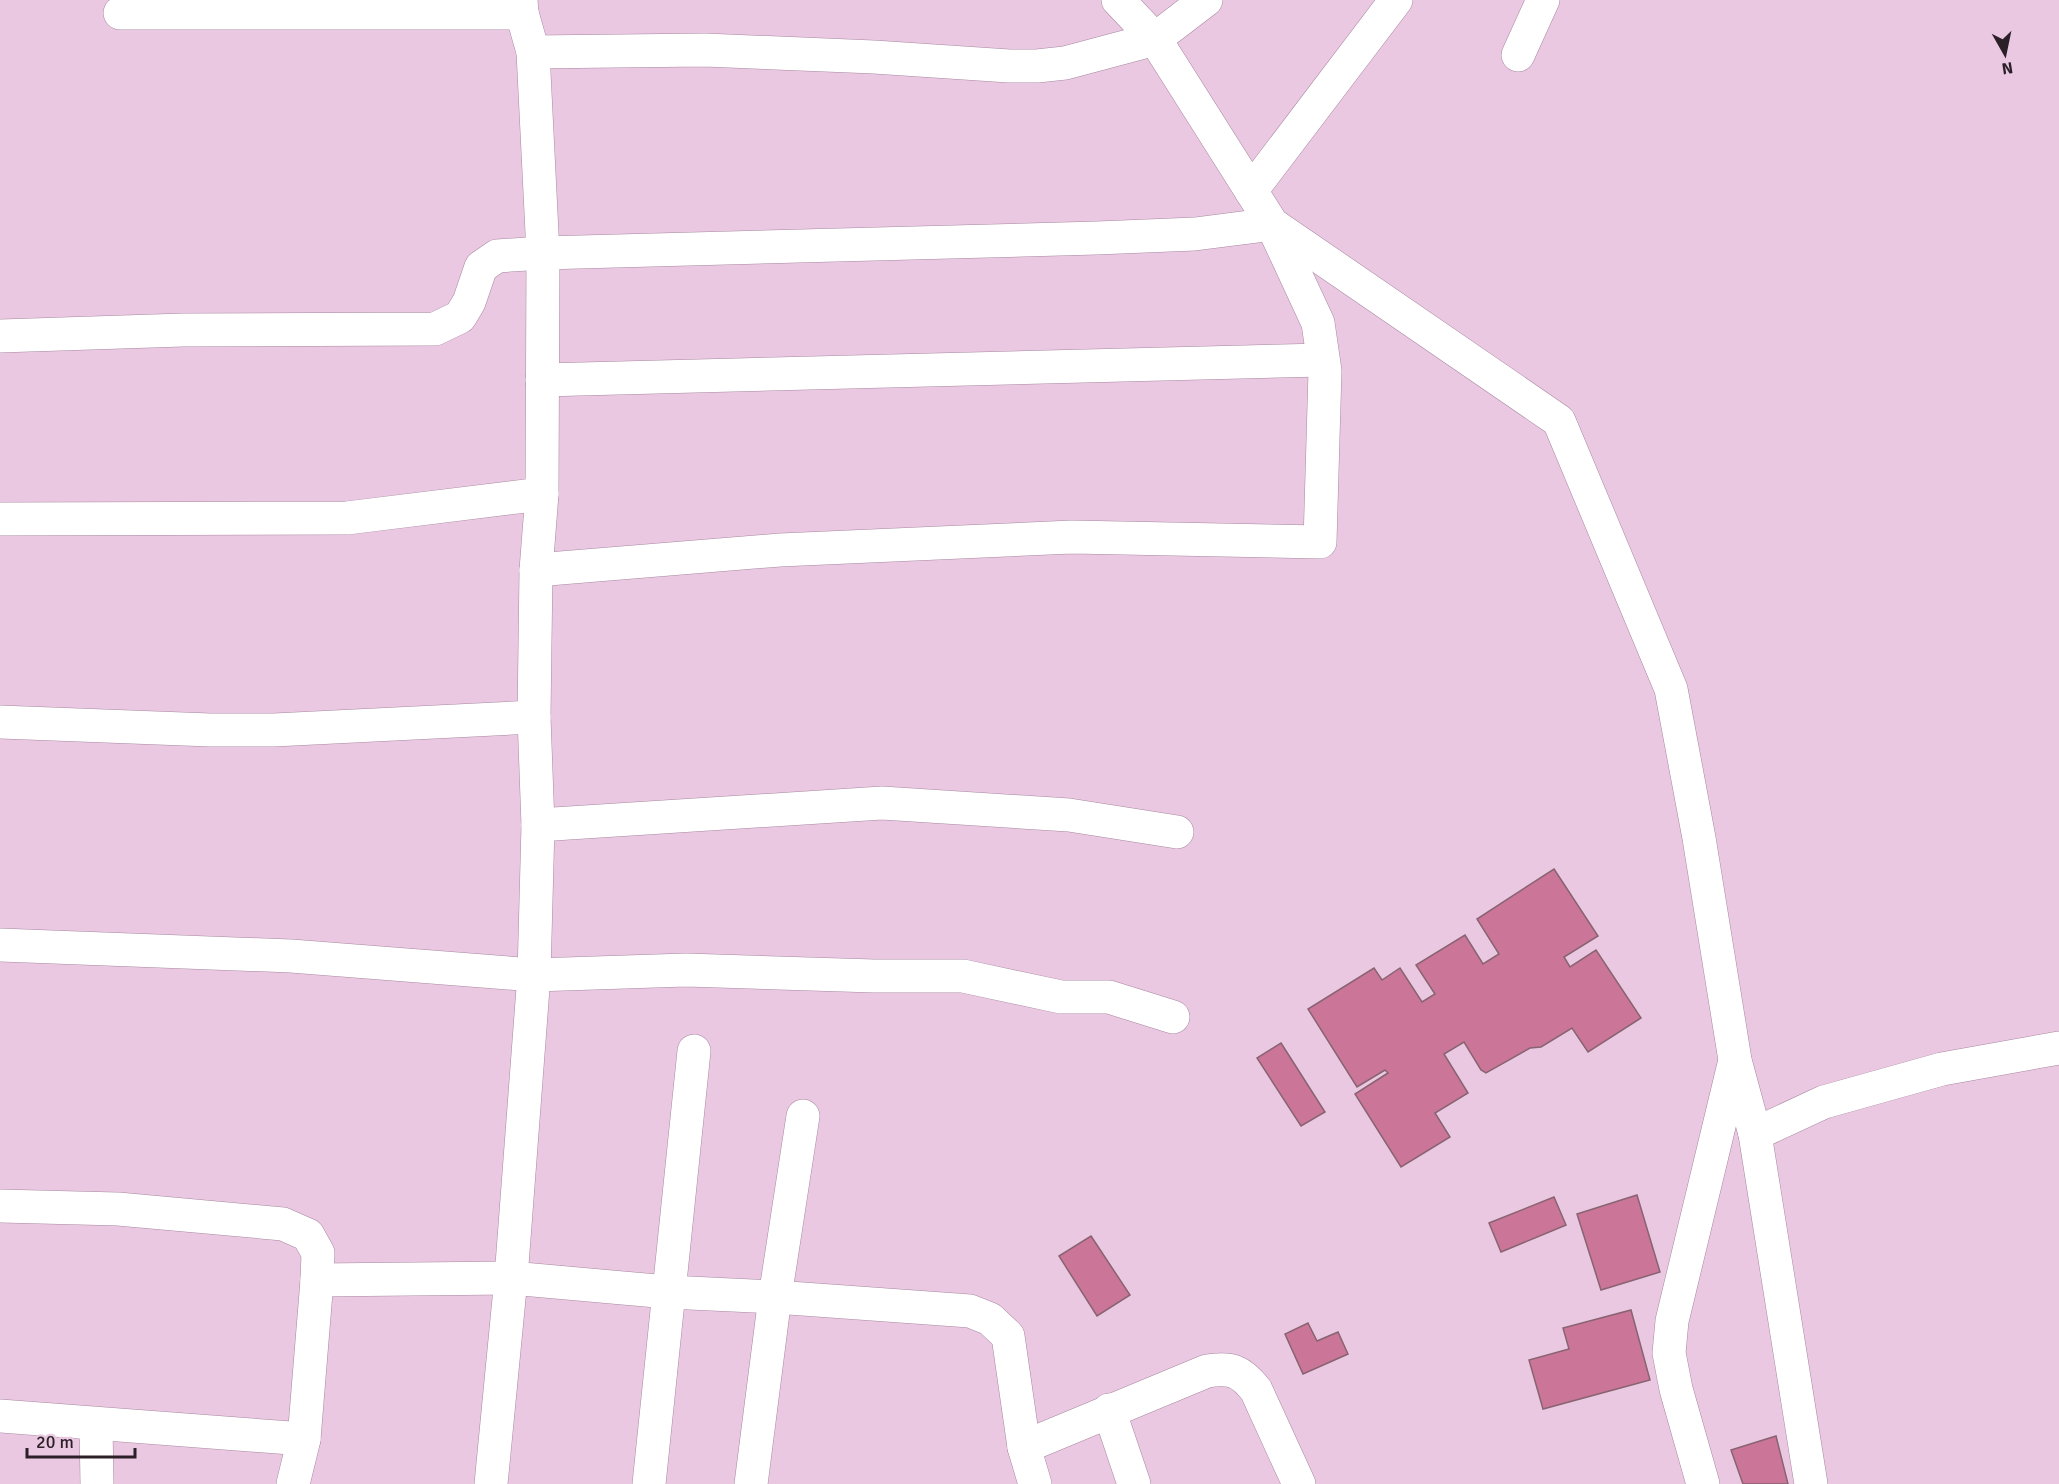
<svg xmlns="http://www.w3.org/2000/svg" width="2059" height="1484" viewBox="0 0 2059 1484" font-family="Signika,sans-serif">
<rect width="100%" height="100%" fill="#eac8e1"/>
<g fill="#cb7698" stroke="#886371" stroke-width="1.5">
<path d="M1554 869 1598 936 1564 957 1570 967 1596 950 1641 1018 1588 1052 1572 1028 1541 1047 1530 1048 1486 1073 1481 1070 1464 1042 1444 1054 1468 1093 1435 1113 1450 1137 1401 1167 1355 1094 1388 1073 1385 1070 1357 1087 1308 1009 1374 968 1382 980 1400 968 1422 1002 1435 994 1416 965 1465 935 1483 964 1499 954 1477 919Z"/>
<path d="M1281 1043 1325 1112 1301 1126 1257 1058Z"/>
<path d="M1637 1195 1660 1272 1601 1290 1577 1214Z"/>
<path d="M1554 1197 1566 1225 1501 1252 1489 1223Z"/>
<path d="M1091 1236 1130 1295 1097 1316 1059 1256Z"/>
<path d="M1631 1310 1650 1380 1543 1409 1529 1360 1569 1349 1563 1328Z"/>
<path d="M1308 1323 1317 1341 1338 1332 1348 1354 1303 1374 1285 1334Z"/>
<path d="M1776 1436 1788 1484H1743L1731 1450Z"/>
</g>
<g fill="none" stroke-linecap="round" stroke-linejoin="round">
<g stroke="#a888a0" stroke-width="34">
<g id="minor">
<path d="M120 13H522"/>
<path d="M533 52 705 50 874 57 1009 66H1037L1065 63 1155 39 1206 0"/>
<path d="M1518 55 1543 0"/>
<path d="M1251 191 1396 0"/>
<path d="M0 336 183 330 435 329 460 317 469 302 481 267 497 256 543 253 1097 238 1195 234 1272 224 1559 421 1671 689 1699 838 1735 1060 1672 1321 1669 1353 1676 1389 1703 1484"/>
<path d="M542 380 1323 360"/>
<path d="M0 519 347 518 542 494"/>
<path d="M536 570 780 550 1072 537 1320 542 1325 371 1318 323 1272 224 1155 39 1118 0"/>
<path d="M0 722 210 730H274L534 717"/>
<path d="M538 825 882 803 1069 815 1177 832"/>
<path d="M0 945 291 956 534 975 686 970 874 976H963L1061 997H1109L1173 1017"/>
<path d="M1736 1064 1755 1134 1811 1484"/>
<path d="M1755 1134 1824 1102 1942 1069 2059 1048"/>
<path d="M0 1206 118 1209 283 1224 308 1235 318 1253 317 1280 304 1439 293 1484"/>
<path d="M317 1280 511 1278 668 1292 775 1297 970 1311 990 1319 1008 1336 1024 1447"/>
<path d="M1109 1410 1134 1484"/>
<path d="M0 1416 304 1439"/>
<path d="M96 1424 97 1484"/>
<path d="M491 1484 511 1278 534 975 538 825 534 717 536 570 542 494 543 253 533 52 522 13 521 0"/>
<path d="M649 1484 694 1051"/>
<path d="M751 1484 775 1297 803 1116"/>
<path d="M1035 1484 1024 1447 1207 1371C1231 1367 1241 1371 1256 1390L1299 1484"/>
</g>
</g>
<use href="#minor" stroke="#fff" stroke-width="33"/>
</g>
<g transform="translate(2005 54) rotate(171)" stroke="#eac8e1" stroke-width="4.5" paint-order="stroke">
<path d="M0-4.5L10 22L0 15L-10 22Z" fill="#2b1f28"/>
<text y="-9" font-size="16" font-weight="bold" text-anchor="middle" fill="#2b1f28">N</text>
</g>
<path d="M27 1448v9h108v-9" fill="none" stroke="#2b1f28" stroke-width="3"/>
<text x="36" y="1448" font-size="18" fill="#2b1f28" stroke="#eac8e1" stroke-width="4.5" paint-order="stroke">20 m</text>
</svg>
